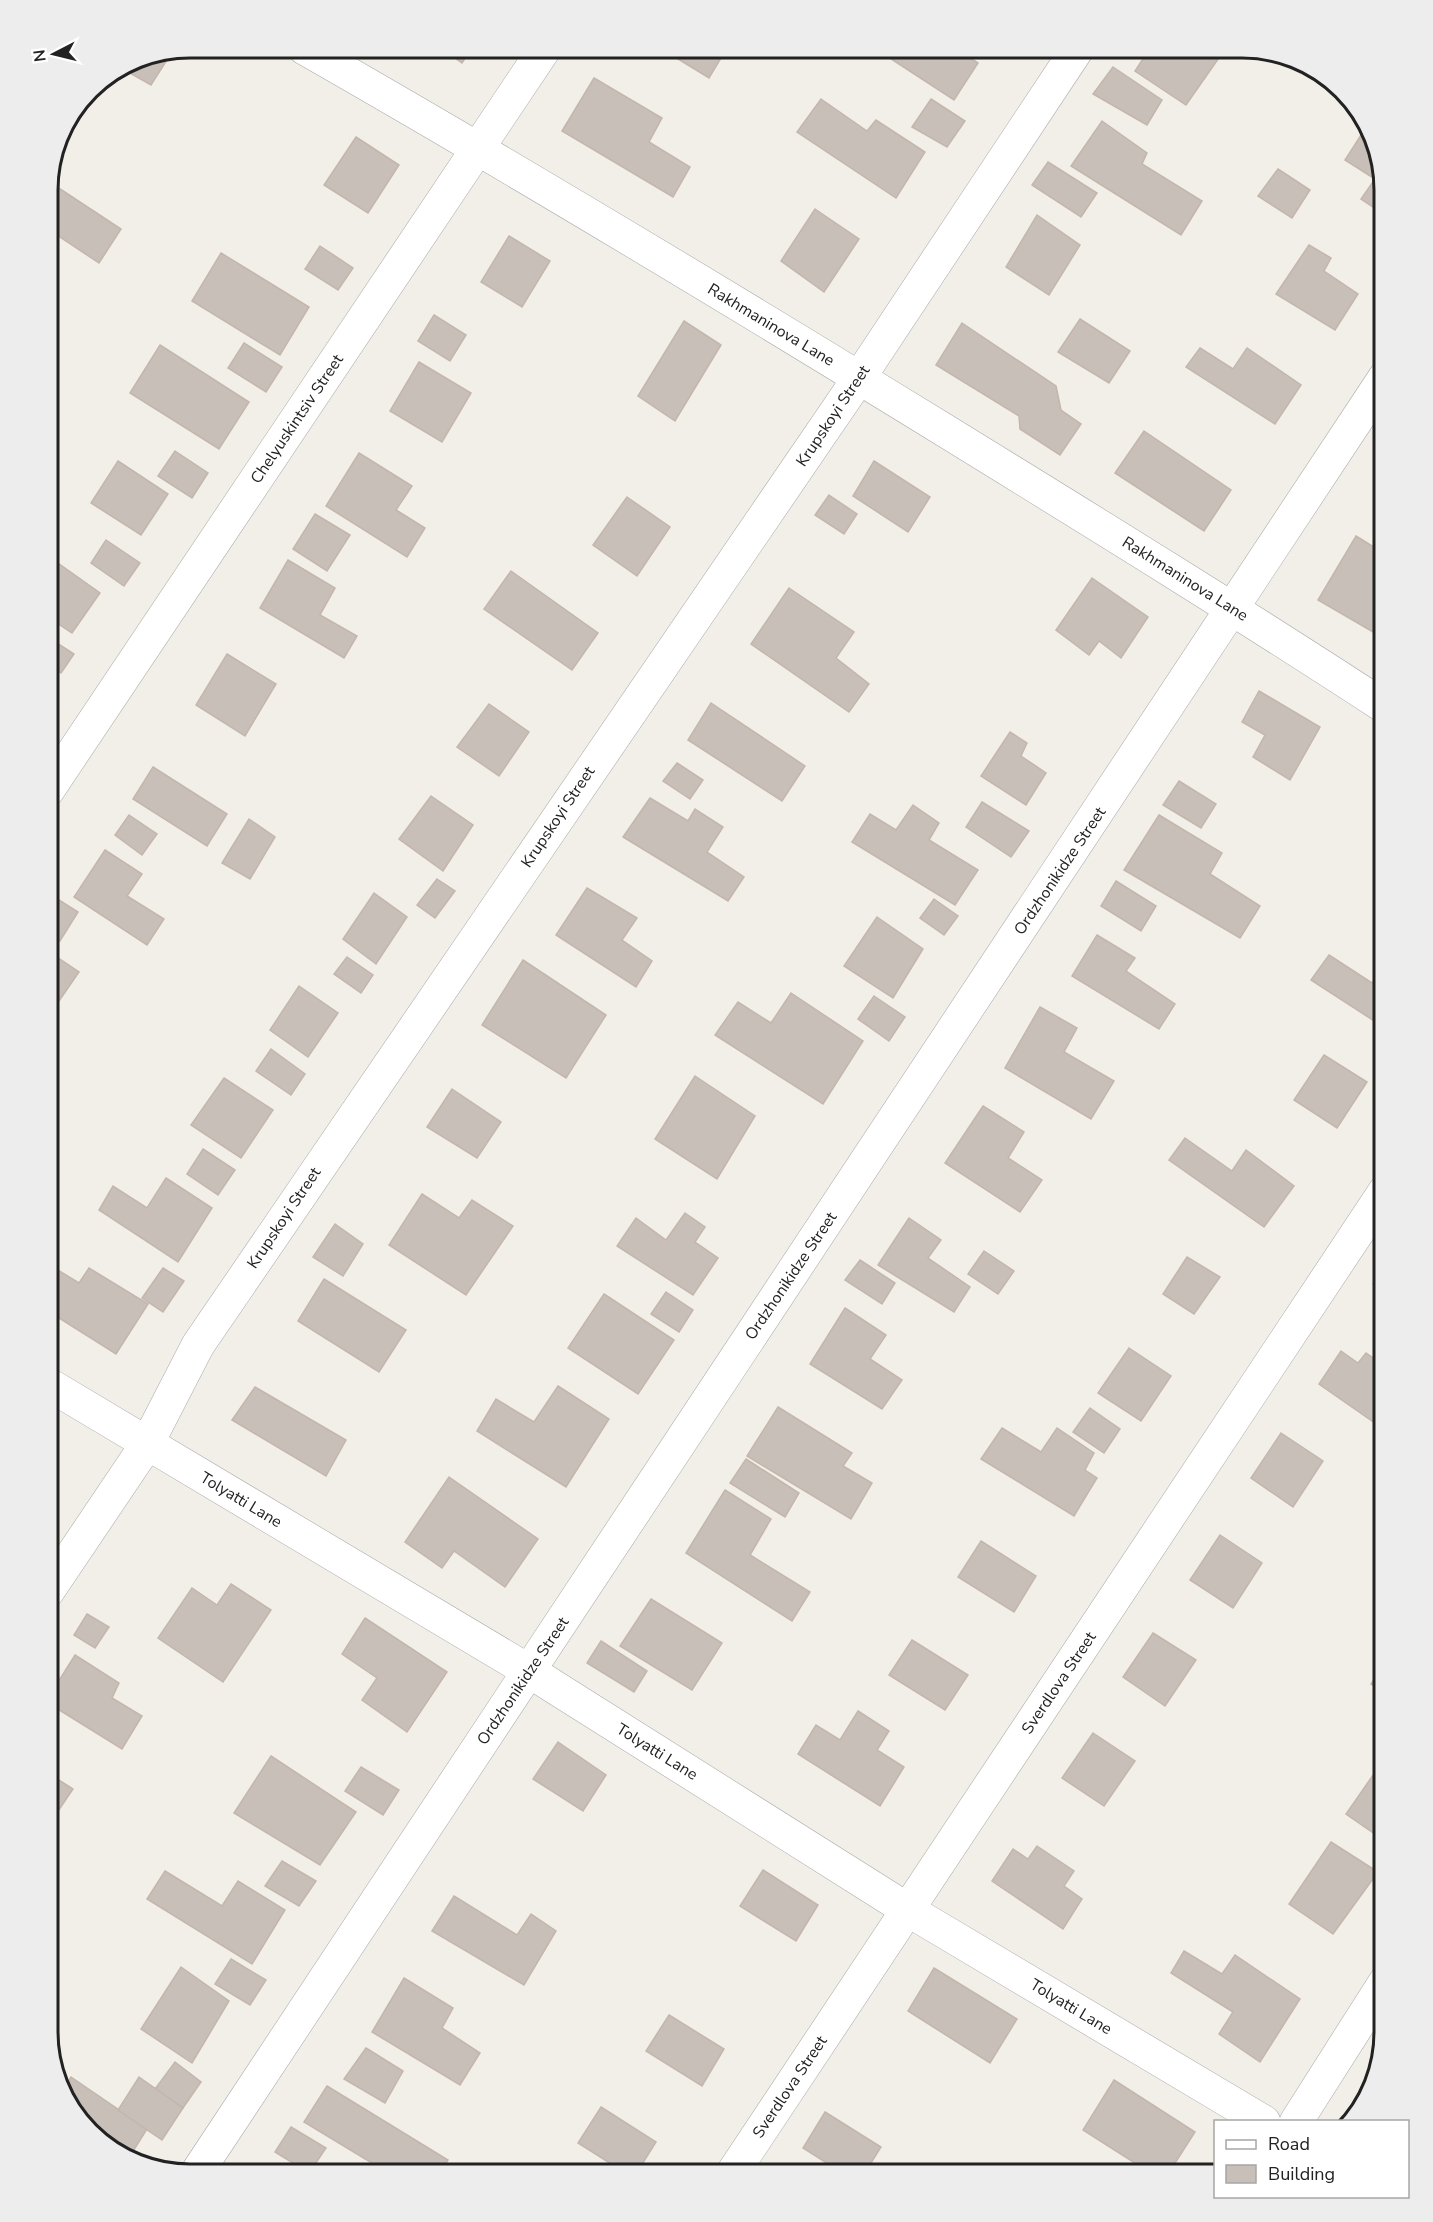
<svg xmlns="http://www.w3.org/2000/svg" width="1433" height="2222" viewBox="0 0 1433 2222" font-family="'Nunito Sans',sans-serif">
<rect width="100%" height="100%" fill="#f2efe9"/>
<g fill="#c7bfb8" stroke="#c4b6ab" stroke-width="1.5">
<path d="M441 48H472L462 63Z"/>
<path d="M660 48H727L709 78Z"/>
<path d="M889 48H955L978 63 954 100 885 55Z"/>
<path d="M1150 48H1211L1221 55 1186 105 1135 71Z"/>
<path d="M172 52 151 85 121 68 136 59Z"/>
<path d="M1113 67 1162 100 1147 125 1093 94Z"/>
<path d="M594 78 662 118 649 142 690 167 673 197 562 131Z"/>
<path d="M821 99 867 131 876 120 925 152 896 198 797 132Z"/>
<path d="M931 99 965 121 947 147 912 127Z"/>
<path d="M1102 121 1147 153 1142 164 1202 201 1181 235 1071 166Z"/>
<path d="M1368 124 1385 190V215L1361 199 1375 179 1345 160Z"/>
<path d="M356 137 399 165 368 213 324 185Z"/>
<path d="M1048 162 1097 193 1081 217 1032 185Z"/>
<path d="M1278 169 1310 190 1292 218 1258 196Z"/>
<path d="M48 181 121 229 99 263 48 229Z"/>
<path d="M815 209 859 239 824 292 781 261Z"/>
<path d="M1037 215 1080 245 1049 295 1006 267Z"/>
<path d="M509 236 550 261 522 307 481 282Z"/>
<path d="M1309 245 1331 258 1324 271 1358 294 1335 330 1276 294Z"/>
<path d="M320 246 353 268 338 290 305 269Z"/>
<path d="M221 253 309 307 280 355 192 301Z"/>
<path d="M434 315 466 335 450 361 418 341Z"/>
<path d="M1080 319 1130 351 1109 383 1058 352Z"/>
<path d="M684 321 721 345 675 421 638 396Z"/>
<path d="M962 323 1056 386 1061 410 1081 424 1060 455 1020 429 1019 416 936 365Z"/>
<path d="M244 343 282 367 266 392 228 368Z"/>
<path d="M160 345 249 402 219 449 130 393Z"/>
<path d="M1200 348 1233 369 1247 348 1301 385 1275 424 1186 367Z"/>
<path d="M419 362 471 393 442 442 390 411Z"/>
<path d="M1144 431 1231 490 1204 531 1115 473Z"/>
<path d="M175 451 208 473 192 498 158 476Z"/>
<path d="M359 453 412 486 396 510 425 528 407 557 326 506Z"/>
<path d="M118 461 168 494 141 535 91 503Z"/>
<path d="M874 461 930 497 908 532 853 496Z"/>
<path d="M829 495 857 514 844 534 815 515Z"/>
<path d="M627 497 670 527 637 576 593 545Z"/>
<path d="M315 514 350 535 327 571 293 549Z"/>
<path d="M1356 536 1385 554V639L1318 600Z"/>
<path d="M106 540 140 563 124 586 91 563Z"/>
<path d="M48 556 100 593 72 633 48 617Z"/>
<path d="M288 560 335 588 320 615 357 636 344 658 260 608Z"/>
<path d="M511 571 598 633 572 670 484 609Z"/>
<path d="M1092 578 1148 617 1121 658 1099 641 1089 655 1056 630Z"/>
<path d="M789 588 854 632 836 658 869 684 849 712 751 644Z"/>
<path d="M49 638 74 654 61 673 48 664Z"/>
<path d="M227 654 276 684 245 736 196 705Z"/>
<path d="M1259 691 1320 727 1290 780 1253 757 1265 735 1242 722Z"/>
<path d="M711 703 805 766 782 801 688 740Z"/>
<path d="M489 704 529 732 499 776 457 747Z"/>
<path d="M1010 732 1027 743 1021 756 1046 773 1026 805 981 776Z"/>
<path d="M677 763 703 780 690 799 663 781Z"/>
<path d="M153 767 227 814 207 846 133 799Z"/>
<path d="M1179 781 1216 804 1201 828 1163 805Z"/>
<path d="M431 796 473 825 443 871 399 839Z"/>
<path d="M650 798 688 821 695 809 723 827 707 852 744 877 728 901 623 837Z"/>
<path d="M982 802 1029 831 1011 857 966 827Z"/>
<path d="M913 805 939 823 929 840 978 870 955 905 852 842 870 814 896 830Z"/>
<path d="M129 815 157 834 142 855 115 835Z"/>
<path d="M1159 815 1222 853 1210 874 1260 906 1240 938 1124 870Z"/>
<path d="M249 819 275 837 250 879 222 863Z"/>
<path d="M105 850 142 874 127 896 164 919 147 945 74 897Z"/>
<path d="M437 879 455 891 435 918 417 905Z"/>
<path d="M1116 881 1156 906 1141 931 1101 906Z"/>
<path d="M587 888 637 918 622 940 652 961 636 987 556 935Z"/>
<path d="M48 893 78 912 60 941 48 933Z"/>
<path d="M374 893 407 917 376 964 343 939Z"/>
<path d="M934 899 958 916 944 935 920 918Z"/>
<path d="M877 917 923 949 893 998 844 966Z"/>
<path d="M1097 935 1135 958 1126 971 1175 1004 1159 1029 1072 976Z"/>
<path d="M48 951 79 972 48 1017Z"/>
<path d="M1329 955 1372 983 1385 964V1028L1311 980Z"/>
<path d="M347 957 373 975 361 993 334 974Z"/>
<path d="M523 960 606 1015 566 1078 482 1025Z"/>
<path d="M299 986 338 1013 308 1057 270 1030Z"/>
<path d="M791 993 863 1041 823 1104 715 1035 738 1002 771 1023Z"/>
<path d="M874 996 905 1017 889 1041 858 1019Z"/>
<path d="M1040 1007 1077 1028 1064 1052 1114 1081 1091 1119 1005 1068Z"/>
<path d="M271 1049 305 1074 291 1095 256 1071Z"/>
<path d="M1324 1055 1367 1082 1337 1128 1294 1100Z"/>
<path d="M695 1076 755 1116 717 1179 655 1139Z"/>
<path d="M224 1078 273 1110 241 1158 191 1125Z"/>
<path d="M452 1089 501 1122 477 1158 427 1127Z"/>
<path d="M983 1106 1024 1132 1008 1158 1042 1180 1020 1212 945 1163Z"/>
<path d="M1185 1138 1232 1171 1246 1150 1294 1186 1264 1227 1169 1160Z"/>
<path d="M203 1149 235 1170 218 1195 187 1174Z"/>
<path d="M166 1178 212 1208 178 1262 99 1210 113 1186 147 1208Z"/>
<path d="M422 1194 459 1218 472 1200 513 1226 466 1295 389 1245Z"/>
<path d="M685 1213 705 1227 695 1242 718 1258 693 1295 617 1246 636 1218 666 1240Z"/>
<path d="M909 1218 941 1240 928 1258 970 1287 954 1312 878 1265Z"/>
<path d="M335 1224 363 1244 343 1276 313 1257Z"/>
<path d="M984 1251 1014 1271 998 1294 968 1274Z"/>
<path d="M1187 1257 1220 1277 1194 1314 1163 1294Z"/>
<path d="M860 1260 895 1283 882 1304 845 1280Z"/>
<path d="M48 1264 79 1283 89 1268 148 1304 116 1354 48 1311Z"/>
<path d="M1385 1267V1293L1373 1284Z"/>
<path d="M163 1268 184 1281 163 1312 142 1298Z"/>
<path d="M324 1279 406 1330 379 1372 298 1321Z"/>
<path d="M666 1292 693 1310 679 1332 651 1314Z"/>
<path d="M604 1294 674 1340 638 1394 568 1348Z"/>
<path d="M845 1308 886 1335 870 1359 902 1380 882 1409 810 1364Z"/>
<path d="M1129 1348 1171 1376 1141 1421 1098 1393Z"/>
<path d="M1341 1351 1358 1363 1366 1353 1385 1366V1378L1377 1390 1385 1396V1430L1319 1384Z"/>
<path d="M558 1386 609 1419 566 1487 477 1431 496 1399 534 1422Z"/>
<path d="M255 1387 346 1440 326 1476 232 1420Z"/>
<path d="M778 1407 852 1453 843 1466 872 1483 851 1519 747 1456Z"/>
<path d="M1090 1408 1120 1429 1104 1453 1073 1432Z"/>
<path d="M1002 1428 1041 1452 1057 1428 1094 1453 1085 1470 1097 1478 1074 1516 981 1459Z"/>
<path d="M1281 1433 1323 1461 1293 1507 1251 1478Z"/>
<path d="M746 1459 799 1493 785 1517 730 1483Z"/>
<path d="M449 1477 538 1539 505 1587 454 1551 442 1568 405 1542Z"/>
<path d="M725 1490 771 1519 750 1555 810 1592 792 1621 686 1553Z"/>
<path d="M1220 1535 1262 1563 1233 1608 1190 1580Z"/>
<path d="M981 1541 1036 1576 1014 1612 958 1577Z"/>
<path d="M231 1584 271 1610 223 1682 158 1638 192 1588 217 1605Z"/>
<path d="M651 1599 722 1643 692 1690 620 1646Z"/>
<path d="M87 1614 109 1627 95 1648 74 1635Z"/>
<path d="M365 1618 447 1672 407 1732 362 1700 377 1678 342 1654Z"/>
<path d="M1153 1633 1196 1660 1165 1706 1123 1677Z"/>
<path d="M912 1640 968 1675 945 1710 889 1675Z"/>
<path d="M601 1641 647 1671 634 1692 587 1663Z"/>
<path d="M75 1655 119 1683 112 1698 142 1716 122 1749 48 1703V1698Z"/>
<path d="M1385 1663V1693L1371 1684Z"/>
<path d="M858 1711 889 1731 877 1750 904 1767 880 1806 798 1754 816 1725 840 1740Z"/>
<path d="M1093 1733 1135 1761 1104 1806 1062 1778Z"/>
<path d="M558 1742 606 1775 583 1811 533 1779Z"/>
<path d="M271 1756 356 1812 320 1865 234 1813Z"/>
<path d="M361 1767 399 1790 383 1815 345 1791Z"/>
<path d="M1378 1768 1385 1773V1841L1346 1814Z"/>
<path d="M48 1773 73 1789 48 1826Z"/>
<path d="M1331 1842 1378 1872 1333 1934 1289 1904Z"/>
<path d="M1037 1846 1074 1871 1064 1886 1082 1899 1063 1929 992 1881 1013 1849 1028 1859Z"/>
<path d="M282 1861 316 1881 299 1906 265 1886Z"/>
<path d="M763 1870 818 1905 796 1941 740 1906Z"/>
<path d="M165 1871 222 1906 238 1881 285 1910 252 1964 147 1899Z"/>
<path d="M454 1896 517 1935 531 1914 556 1931 524 1985 432 1931Z"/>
<path d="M1184 1951 1222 1974 1235 1955 1300 1999 1260 2062 1219 2034 1233 2012 1171 1973Z"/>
<path d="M231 1959 266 1980 250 2005 215 1984Z"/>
<path d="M181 1967 229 2001 192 2063 141 2029Z"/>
<path d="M934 1968 1017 2019 990 2063 908 2011Z"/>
<path d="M404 1978 453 2008 442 2028 480 2053 460 2085 372 2032Z"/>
<path d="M669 2015 724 2049 702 2086 646 2051Z"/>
<path d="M366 2048 403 2071 385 2103 344 2079Z"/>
<path d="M175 2062 201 2082 183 2108 155 2089Z"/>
<path d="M71 2077 147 2129 130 2156 111 2150 63 2095 62 2090Z"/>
<path d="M139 2077 183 2108 162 2140 118 2110Z"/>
<path d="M1114 2080 1195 2132 1168 2174H1152L1083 2130Z"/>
<path d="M327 2086 448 2160 439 2174H390L304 2122Z"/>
<path d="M601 2107 656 2142 636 2174H627L578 2143Z"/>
<path d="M825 2112 881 2147 864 2174H844L803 2148Z"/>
<path d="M291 2127 326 2148 309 2173 275 2152Z"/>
</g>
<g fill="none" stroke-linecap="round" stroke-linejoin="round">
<g stroke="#a9a9a9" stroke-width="34">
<g id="minor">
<path d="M304 48C521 172 736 302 949 433 1095 523 1241 613 1385 707"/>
<path d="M48 790 545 48"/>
<path d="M48 1384 529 1671 908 1910 1264 2122"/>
<path d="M48 1591 147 1444 198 1345 859 378 1078 48"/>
<path d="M196 2174 1385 377"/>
<path d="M732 2174 1385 1191"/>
</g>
</g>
<g stroke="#a9a9a9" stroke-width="34">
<path id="tertiary" d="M1296 2122 1385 1982"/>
</g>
<use href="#minor" stroke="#fff" stroke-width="33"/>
<use href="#tertiary" stroke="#fff" stroke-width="33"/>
</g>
<g text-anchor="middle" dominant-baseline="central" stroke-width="4.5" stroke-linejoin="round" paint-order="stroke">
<g font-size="16" fill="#222" stroke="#fff">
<text transform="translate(771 325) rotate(31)">Rakhmaninova Lane</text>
<text transform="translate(833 416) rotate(-56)">Krupskoyi Street</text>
<text transform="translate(297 419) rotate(-56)">Chelyuskintsiv Street</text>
<text transform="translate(1185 579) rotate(32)">Rakhmaninova Lane</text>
<text transform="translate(558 817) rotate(-56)">Krupskoyi Street</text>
<text transform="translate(1060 871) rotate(-56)">Ordzhonikidze Street</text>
<text transform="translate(284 1218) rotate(-56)">Krupskoyi Street</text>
<text transform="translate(791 1276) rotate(-56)">Ordzhonikidze Street</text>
<text transform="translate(241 1500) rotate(31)">Tolyatti Lane</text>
<text transform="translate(523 1681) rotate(-56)">Ordzhonikidze Street</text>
<text transform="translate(1059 1683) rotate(-56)">Sverdlova Street</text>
<text transform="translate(657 1752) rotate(32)">Tolyatti Lane</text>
<text transform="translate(1071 2007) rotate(31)">Tolyatti Lane</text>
<text transform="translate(790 2087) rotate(-56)">Sverdlova Street</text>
</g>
</g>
<path d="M0 0H1433V2222H0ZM190 58H1242A132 132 0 0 1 1374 190V2032A132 132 0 0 1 1242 2164H190A132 132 0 0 1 58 2032V190A132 132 0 0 1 190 58Z" fill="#ededed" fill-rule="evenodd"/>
<path fill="none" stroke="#222" stroke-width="3" d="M190 58H1242A132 132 0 0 1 1374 190V2032A132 132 0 0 1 1242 2164H190A132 132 0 0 1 58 2032V190A132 132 0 0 1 190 58Z"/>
<rect x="1214" y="2120" width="195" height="78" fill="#ffffff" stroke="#a7a7a7" stroke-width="1.5"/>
<rect x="1226" y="2140" width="30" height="9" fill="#ffffff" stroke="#a7a7a7" stroke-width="1.5"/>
<text x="1268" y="2150" font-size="18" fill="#222222">Road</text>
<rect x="1226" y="2165" width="30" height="18" fill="#c7bfb8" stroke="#a7a7a7" stroke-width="1.5"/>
<text x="1268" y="2180" font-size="18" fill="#222222">Building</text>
<g transform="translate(54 54) rotate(263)" stroke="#ffffff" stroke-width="4.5" paint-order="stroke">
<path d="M0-4.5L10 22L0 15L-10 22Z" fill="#222222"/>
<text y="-9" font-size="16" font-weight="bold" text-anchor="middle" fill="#222222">N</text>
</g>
</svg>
